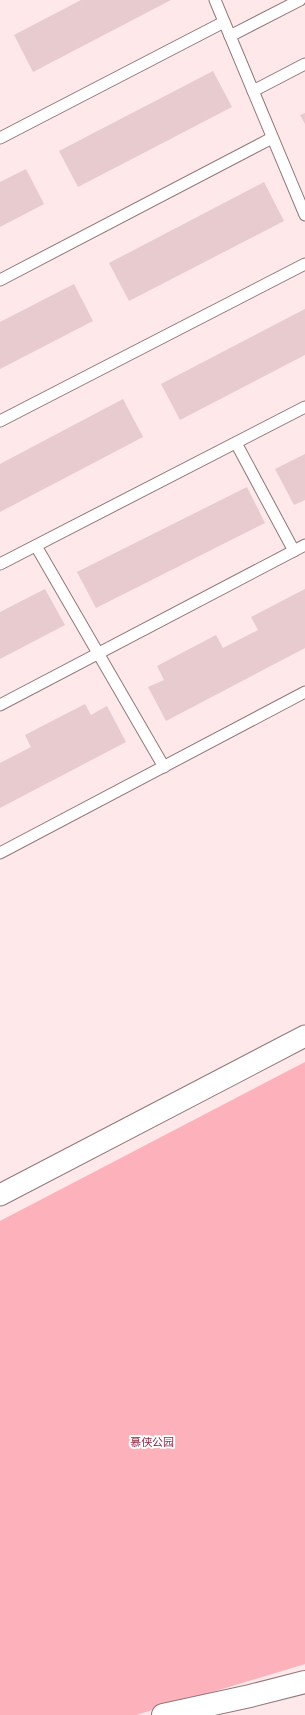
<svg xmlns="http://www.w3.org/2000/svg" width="305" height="1715" viewBox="0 0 305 1715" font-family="'DM Sans','Noto Sans SC',sans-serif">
<rect width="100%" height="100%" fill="#ffe8ea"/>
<path fill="#fdb1bb" d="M305 1062V1664L136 1715H0V1221Z"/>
<g fill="#e7cbce">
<path d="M81 0H171L33 72 14 35Z"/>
<path d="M213 71 232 107 78 187 59 151Z"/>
<path d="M305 113V124L300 115Z"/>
<path d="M26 169 44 204 0 227V182Z"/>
<path d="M264 182 284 221 129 301 109 263Z"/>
<path d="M74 284 93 321 0 369V322Z"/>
<path d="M305 309V355L180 420 161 384Z"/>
<path d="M123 399 143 437 0 512V464Z"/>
<path d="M305 454V500L294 505 275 469Z"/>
<path d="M247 487 265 523 96 608 77 572Z"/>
<path d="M45 589 65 625 0 659V612Z"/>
<path d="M305 589V648L166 721 148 687 164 680 157 666 216 635 223 648 258 630 251 617Z"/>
<path d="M85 704 91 715 107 706 126 742 0 808V763L31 747 25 735Z"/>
</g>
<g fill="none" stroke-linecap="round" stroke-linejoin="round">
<g stroke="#91787b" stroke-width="13">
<g id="service">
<path d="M215 0 305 215"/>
<path d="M230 36 300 0"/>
<path d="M253 91 305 64"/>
<path d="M0 138 224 22"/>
<path d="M0 280 272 138"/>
<path d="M0 421 305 264"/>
<path d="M236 443 294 551"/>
<path d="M36 546 164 767"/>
<path d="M0 564 305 407"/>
<path d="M0 705 305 545"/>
<path d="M0 853 305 692"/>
</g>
</g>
<g stroke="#91787b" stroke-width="23">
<path id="minor" d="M0 1195 305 1036"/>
</g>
<g stroke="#91787b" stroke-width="24">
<path id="primary" d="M163 1715 250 1696 305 1682"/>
</g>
<use href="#service" stroke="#fff" stroke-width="11"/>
<use href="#minor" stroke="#fff" stroke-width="21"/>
<use href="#primary" stroke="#fff" stroke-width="22"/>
</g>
<g text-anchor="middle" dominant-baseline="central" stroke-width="4" stroke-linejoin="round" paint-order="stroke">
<g font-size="11" fill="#962442" stroke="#fff">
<text x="152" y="1442">慕侠公园</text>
</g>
</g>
</svg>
